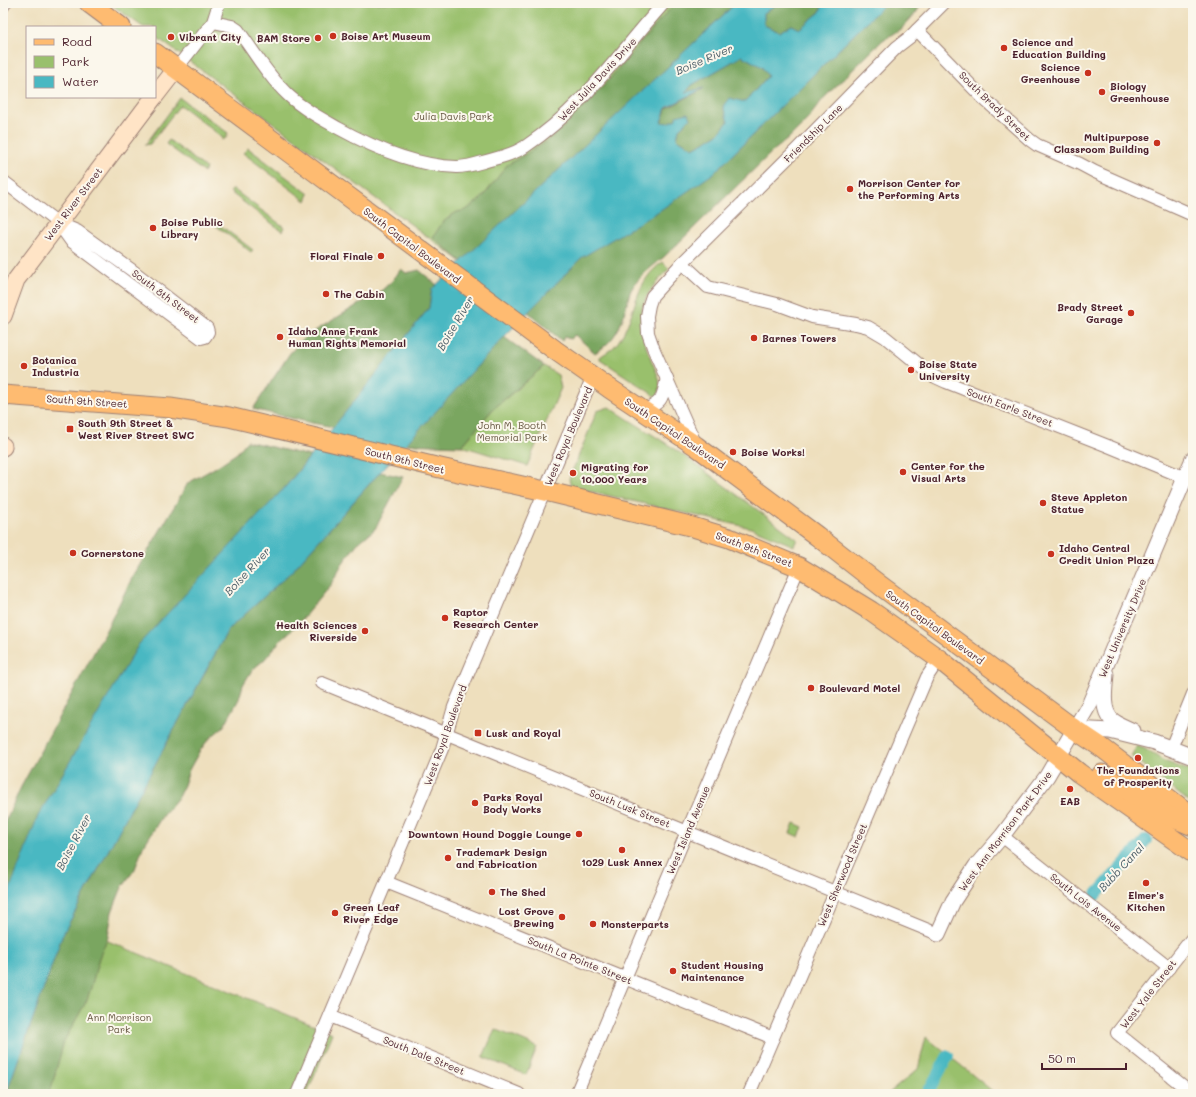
<svg xmlns="http://www.w3.org/2000/svg" width="1196" height="1097" viewBox="0 0 1196 1097" font-family="Mali,sans-serif">
<rect width="100%" height="100%" fill="#fbf7ec"/>
<filter id="ink" filterUnits="userSpaceOnUse"><feTurbulence type="fractalNoise" baseFrequency=".025" numOctaves="2"/><feDisplacementMap in="SourceGraphic" scale="8" xChannelSelector="R" yChannelSelector="G"/><feConvolveMatrix kernelMatrix="1 2 1 2 8 2 1 2 1" color-interpolation-filters="sRGB"/></filter>
<filter id="wash" filterUnits="userSpaceOnUse"><feTurbulence type="fractalNoise" baseFrequency=".012" numOctaves="4" result="noise"/><feDisplacementMap in="SourceGraphic" scale="16" xChannelSelector="R" yChannelSelector="G"/><feGaussianBlur stdDeviation="0.9" result="paint"/><feColorMatrix in="noise" values="0 0 0 0 0 0 0 0 0 0 0 0 0 0 0 0 0 1.4 0 .05"/><feComposite in="paint" operator="in"/></filter>
<g filter="url(#wash)">
<rect width="100%" height="100%" fill="#eedfbd"/>
<g fill="#99c06c" stroke="#72704c">
<path d="M109 3H736L462 262 155 36V27H143Z"/>
<path d="M180 98 228 133 226 138 222 140V137L180 105 150 144 145 145Z"/>
<path d="M169 140 206 168 204 172 166 144Z"/>
<path d="M248 148 309 194 306 201 243 153Z"/>
<path d="M233 189 284 227 282 231 230 192Z"/>
<path d="M213 220 253 250 251 252 211 222Z"/>
<path d="M663 262 669 269C635 303 635 319 652 362 659 378 662 380 658 398L600 359V357C608 351 615 348 620 339 637 313 634 281 663 262Z"/>
<path d="M544 366 558 375 561 388 527 466 462 446 492 410Z"/>
<path d="M609 407 675 449 797 539 794 546 751 528 571 487 569 479 597 411Z"/>
<path d="M1137 746 1145 749 1164 761 1193 772V805L1131 756Z"/>
<path d="M794 823 803 827 799 837 790 833Z"/>
<path d="M81 930 332 1033 307 1094H10Z"/>
<path d="M495 1029 537 1047 526 1075 483 1057Z"/>
<path d="M926 1037 996 1094H888L918 1069Z"/>
</g>
<g fill="#7aa660" stroke="#626246">
<path d="M675 3H736L462 262 433 237 442 223 452 215 457 212 466 210 482 198 507 165 543 144 566 125 599 91Z"/>
<path d="M779 3H823L820 12 799 29 791 25 779 32 764 25V13Z"/>
<path d="M886 3H922L916 13 902 28 883 40 823 99 807 120 789 138 772 152 664 257C653 266 638 277 631 290 628 297 627 304 625 311 620 330 612 343 595 353L575 335 570 339 564 337 562 341 528 312 581 258 714 173Z"/>
<path d="M742 56 762 67 768 76 745 102 723 106 728 122 717 135 693 148 677 139 679 129 690 119H676L668 123H661L666 109 703 89 686 92 692 85Z"/>
<path d="M401 269 406 273 419 270 437 285 432 289 429 308 334 427 312 423 253 409 290 353 305 337 382 290 392 281Z"/>
<path d="M504 337 544 366 492 410 462 446 405 444Z"/>
<path d="M247 441 310 456 287 485 8 896 3 907V826L21 787 105 632 132 578 188 483 216 467 237 453Z"/>
<path d="M380 472 403 477 375 529 357 544 342 564 331 584 299 623 281 640 264 660 252 670 243 685 239 699 224 726 208 740 199 752 189 770 184 785 177 799 163 815 143 847 135 869 122 887 112 912 108 937 99 958 91 988 86 1002 64 1041 51 1089 47 1094H6L63 934 228 630 292 571Z"/>
</g>
<path fill="#4ab8c2" stroke="#4a6c76" fill-rule="evenodd" d="M736 3H779L764 13V25L779 32 791 25 799 29 820 12 823 3H886L714 173 659 211 581 258 504 337 372 481 292 571 228 630 63 934 6 1094H3V907L38 816 139 644 287 485 429 308 432 289ZM742 56 762 67 768 76 745 102 729 98 723 106 728 122 717 135 693 148 677 139 679 129 690 119 688 113 676 116V119L668 123 661 122 666 108 704 88 686 92 692 85Z"/>
<g fill="none" stroke-linecap="round" stroke-linejoin="round">
<g stroke="#4ab8c2" stroke-width="12">
<path d="M1096 895 1146 840"/>
<path d="M927 1094 948 1056"/>
</g>
</g>
</g>
<g filter="url(#ink)">
<g fill="none" stroke-linecap="round" stroke-linejoin="round">
<g stroke="#9c7f74" stroke-width="14">
<g id="minor">
<path d="M3 6 5 3"/>
<path d="M213 22 232 26 238 30C254 52 268 76 288 95 303 109 320 118 338 128 374 148 415 166 457 167 468 167 479 163 490 160 502 157 516 153 526 146 582 109 620 52 664 3"/>
<path d="M917 30 984 99 1030 140 1037 145 1080 164 1095 172 1193 215"/>
<path d="M176 69 213 22 219 3"/>
<path d="M3 181 58 223 71 241 201 338 205 337 208 332 207 328 133 271 77 231 58 223"/>
<path d="M682 263 708 287 777 304 812 317 856 324 868 327 885 337 933 376 946 382 1108 446 1193 481"/>
<path d="M643 411C663 402 662 399 667 378"/>
<path d="M696 445 654 350 648 333 647 316 649 305 652 296 682 263 798 148 897 47 910 37 944 3"/>
<path d="M322 683 938 934"/>
<path d="M1171 748 1193 694"/>
<path d="M1002 836 1169 968"/>
<path d="M386 882 773 1038"/>
<path d="M330 1016 519 1094"/>
<path d="M297 1094 442 749 454 707 593 376"/>
<path d="M576 1094 799 567"/>
<path d="M749 1094 927 677 939 659"/>
<path d="M1193 1094 1117 1033 1193 937"/>
</g>
</g>
<g stroke="#9c7f74" stroke-width="17">
<g id="tertiary">
<path d="M1106 674C1105 688 1101 708 1111 719 1116 724 1127 728 1133 731"/>
<path d="M1074 729 1110 731 1154 742 1193 757"/>
<path d="M938 934 953 901 976 866 1002 836 1047 776 1090 703 1193 459"/>
</g>
</g>
<g stroke="#9c7f74" stroke-width="19">
<g id="secondary">
<path d="M155 96 176 69"/>
<path d="M3 316 16 280 154 97"/>
<path d="M3 446V447"/>
</g>
</g>
<g stroke="#9c7f74" stroke-width="21">
<g id="primary">
<path d="M89 3 121 27"/>
<path d="M155 53 555 350 609 388 696 446 817 536 881 586 1074 729 1101 747 1193 817"/>
<path d="M3 395 170 408 229 417 440 468 545 491 686 525 729 538 799 567 871 611 939 659 1079 773 1193 853"/>
<path d="M1102 774 1164 814 1193 826"/>
</g>
</g>
<use href="#minor" stroke="#fff" stroke-width="12"/>
<use href="#tertiary" stroke="#fff" stroke-width="15"/>
<use href="#secondary" stroke="#ffe4c6" stroke-width="17"/>
<use href="#primary" stroke="#febb71" stroke-width="19"/>
</g>
</g>
<g fill="#c8321e" stroke="#fbf7ec" stroke-width="1.5">
<circle cx="333" cy="36" r="4"/>
<circle cx="171" cy="37" r="4"/>
<circle cx="318" cy="38" r="4"/>
<circle cx="1004" cy="48" r="4"/>
<circle cx="1088" cy="73" r="4"/>
<circle cx="1102" cy="92" r="4"/>
<circle cx="1157" cy="143" r="4"/>
<circle cx="850" cy="189" r="4"/>
<circle cx="153" cy="228" r="4"/>
<circle cx="381" cy="256" r="4"/>
<circle cx="326" cy="294" r="4"/>
<circle cx="1131" cy="313" r="4"/>
<circle cx="280" cy="337" r="4"/>
<circle cx="754" cy="338" r="4"/>
<circle cx="24" cy="366" r="4"/>
<circle cx="911" cy="370" r="4"/>
<rect x="66" y="425" width="8" height="8" rx="2"/>
<circle cx="733" cy="452" r="4"/>
<circle cx="903" cy="472" r="4"/>
<circle cx="573" cy="473" r="4"/>
<circle cx="1043" cy="503" r="4"/>
<circle cx="73" cy="553" r="4"/>
<circle cx="1051" cy="554" r="4"/>
<circle cx="445" cy="618" r="4"/>
<circle cx="365" cy="631" r="4"/>
<circle cx="811" cy="688" r="4"/>
<rect x="474" y="729" width="8" height="8" rx="2"/>
<circle cx="1138" cy="758" r="4"/>
<circle cx="1070" cy="789" r="4"/>
<circle cx="475" cy="803" r="4"/>
<circle cx="579" cy="834" r="4"/>
<circle cx="622" cy="850" r="4"/>
<circle cx="448" cy="858" r="4"/>
<circle cx="1146" cy="883" r="4"/>
<circle cx="492" cy="892" r="4"/>
<circle cx="335" cy="913" r="4"/>
<circle cx="562" cy="917" r="4"/>
<circle cx="593" cy="924" r="4"/>
<circle cx="673" cy="971" r="4"/>
</g>
<g text-anchor="middle" dominant-baseline="central" stroke-width="4" stroke-linejoin="round" paint-order="stroke">
<g font-size="10" font-weight="bold" fill="#4a1f2b" stroke="#fbf7ec" text-anchor="start">
<text x="341" y="36">Boise Art Museum</text>
<text x="179" y="37">Vibrant City</text>
<text x="310" y="38" text-anchor="end">BAM Store</text>
<text x="1012" y="42">Science and<tspan x="1012" dy="12">Education Building</tspan></text>
<text x="1080" y="67" text-anchor="end">Science<tspan x="1080" dy="12">Greenhouse</tspan></text>
<text x="1110" y="86">Biology<tspan x="1110" dy="12">Greenhouse</tspan></text>
<text x="1149" y="137" text-anchor="end">Multipurpose<tspan x="1149" dy="12">Classroom Building</tspan></text>
<text x="858" y="183">Morrison Center for<tspan x="858" dy="12">the Performing Arts</tspan></text>
<text x="161" y="222">Boise Public<tspan x="161" dy="12">Library</tspan></text>
<text x="373" y="256" text-anchor="end">Floral Finale</text>
<text x="334" y="294">The Cabin</text>
<text x="1123" y="307" text-anchor="end">Brady Street<tspan x="1123" dy="12">Garage</tspan></text>
<text x="288" y="331">Idaho Anne Frank<tspan x="288" dy="12">Human Rights Memorial</tspan></text>
<text x="762" y="338">Barnes Towers</text>
<text x="32" y="360">Botanica<tspan x="32" dy="12">Industria</tspan></text>
<text x="919" y="364">Boise State<tspan x="919" dy="12">University</tspan></text>
<text x="78" y="423">South 9th Street &amp;<tspan x="78" dy="12">West River Street SWC</tspan></text>
<text x="741" y="452">Boise Works!</text>
<text x="911" y="466">Center for the<tspan x="911" dy="12">Visual Arts</tspan></text>
<text x="581" y="467">Migrating for<tspan x="581" dy="12">10,000 Years</tspan></text>
<text x="1051" y="497">Steve Appleton<tspan x="1051" dy="12">Statue</tspan></text>
<text x="1059" y="548">Idaho Central<tspan x="1059" dy="12">Credit Union Plaza</tspan></text>
<text x="81" y="553">Cornerstone</text>
<text x="453" y="612">Raptor<tspan x="453" dy="12">Research Center</tspan></text>
<text x="357" y="625" text-anchor="end">Health Sciences<tspan x="357" dy="12">Riverside</tspan></text>
<text x="819" y="688">Boulevard Motel</text>
<text x="486" y="733">Lusk and Royal</text>
<text x="1138" y="770" text-anchor="middle">The Foundations<tspan x="1138" dy="12">of Prosperity</tspan></text>
<text x="483" y="797">Parks Royal<tspan x="483" dy="12">Body Works</tspan></text>
<text x="1070" y="801" text-anchor="middle">EAB</text>
<text x="571" y="834" text-anchor="end">Downtown Hound Doggie Lounge</text>
<text x="456" y="852">Trademark Design<tspan x="456" dy="12">and Fabrication</tspan></text>
<text x="622" y="862" text-anchor="middle">1029 Lusk Annex</text>
<text x="500" y="892">The Shed</text>
<text x="1146" y="895" text-anchor="middle">Elmer's<tspan x="1146" dy="12">Kitchen</tspan></text>
<text x="343" y="907">Green Leaf<tspan x="343" dy="12">River Edge</tspan></text>
<text x="554" y="911" text-anchor="end">Lost Grove<tspan x="554" dy="12">Brewing</tspan></text>
<text x="601" y="924">Monsterparts</text>
<text x="681" y="965">Student Housing<tspan x="681" dy="12">Maintenance</tspan></text>
</g>
<g font-size="10" fill="#4a1f2b" stroke="#fbf7ec">
<text transform="translate(597 79) rotate(-47)">West Julia Davis Drive</text>
<text transform="translate(995 106) rotate(44)">South Brady Street</text>
<text transform="translate(813 133) rotate(-45)">Friendship Lane</text>
<text transform="translate(73 204) rotate(-53)">West River Street</text>
<text transform="translate(412 245) rotate(37)">South Capitol Boulevard</text>
<text transform="translate(166 296) rotate(37)">South 8th Street</text>
<text transform="translate(87 401) rotate(4)">South 9th Street</text>
<text transform="translate(1010 407) rotate(21)">South Earle Street</text>
<text transform="translate(675 433) rotate(34)">South Capitol Boulevard</text>
<text transform="translate(568 436) rotate(-67)">West Royal Boulevard</text>
<text transform="translate(405 460) rotate(14)">South 9th Street</text>
<text transform="translate(754 549) rotate(21)">South 9th Street</text>
<text transform="translate(935 627) rotate(36)">South Capitol Boulevard</text>
<text transform="translate(1122 628) rotate(-67)">West University Drive</text>
<text transform="translate(445 735) rotate(-70)">West Royal Boulevard</text>
<text transform="translate(630 808) rotate(22)">South Lusk Street</text>
<text transform="translate(688 830) rotate(-67)">West Island Avenue</text>
<text transform="translate(1005 831) rotate(-53)">West Ann Morrison Park Drive</text>
<text transform="translate(842 875) rotate(-67)">West Sherwood Street</text>
<text transform="translate(1086 902) rotate(38)">South Lois Avenue</text>
<text transform="translate(580 960) rotate(22)">South La Pointe Street</text>
<text transform="translate(1148 994) rotate(-52)">West Yale Street</text>
<text transform="translate(424 1055) rotate(22)">South Dale Street</text>
</g>
<g font-size="10" fill="#665742" stroke="#fbf7ec">
<text x="453" y="116">Julia Davis Park</text>
<text x="512" y="425">John M. Booth<tspan x="512" dy="12">Memorial Park</tspan></text>
<text x="119" y="1017">Ann Morrison<tspan x="119" dy="12">Park</tspan></text>
</g>
<g font-size="11" font-style="italic" fill="#4a5c67" stroke="#fbf7ec">
<text transform="translate(704 59) rotate(-23)">Boise River</text>
<text transform="translate(455 323) rotate(-59)">Boise River</text>
<text transform="translate(247 571) rotate(-47)">Boise River</text>
<text transform="translate(73 842) rotate(-62)">Boise River</text>
<text transform="translate(1121 867) rotate(-47)">Bubb Canal</text>
</g>
</g>
<rect width="1196" height="1097" fill="none" stroke="#fbf7ec" stroke-width="16"/>
<rect x="26" y="26" width="130" height="72" fill="#fbf7ec" stroke="#b4a19f"/>
<rect x="34" y="39" width="20" height="6" fill="#febb71" stroke="#b4a19f"/>
<text x="62" y="46" font-size="12" fill="#4a1f2b">Road</text>
<rect x="34" y="56" width="20" height="12" fill="#99c06c" stroke="#b4a19f"/>
<text x="62" y="66" font-size="12" fill="#4a1f2b">Park</text>
<rect x="34" y="76" width="20" height="12" fill="#4ab8c2" stroke="#b4a19f"/>
<text x="62" y="86" font-size="12" fill="#4a1f2b">Water</text>
<path d="M1042 1063v6h84v-6" fill="none" stroke="#4a1f2b" stroke-width="2"/>
<text x="1048" y="1063" font-size="12" fill="#4a1f2b" stroke="#fbf7ec" stroke-width="3" paint-order="stroke">50 m</text>
</svg>
